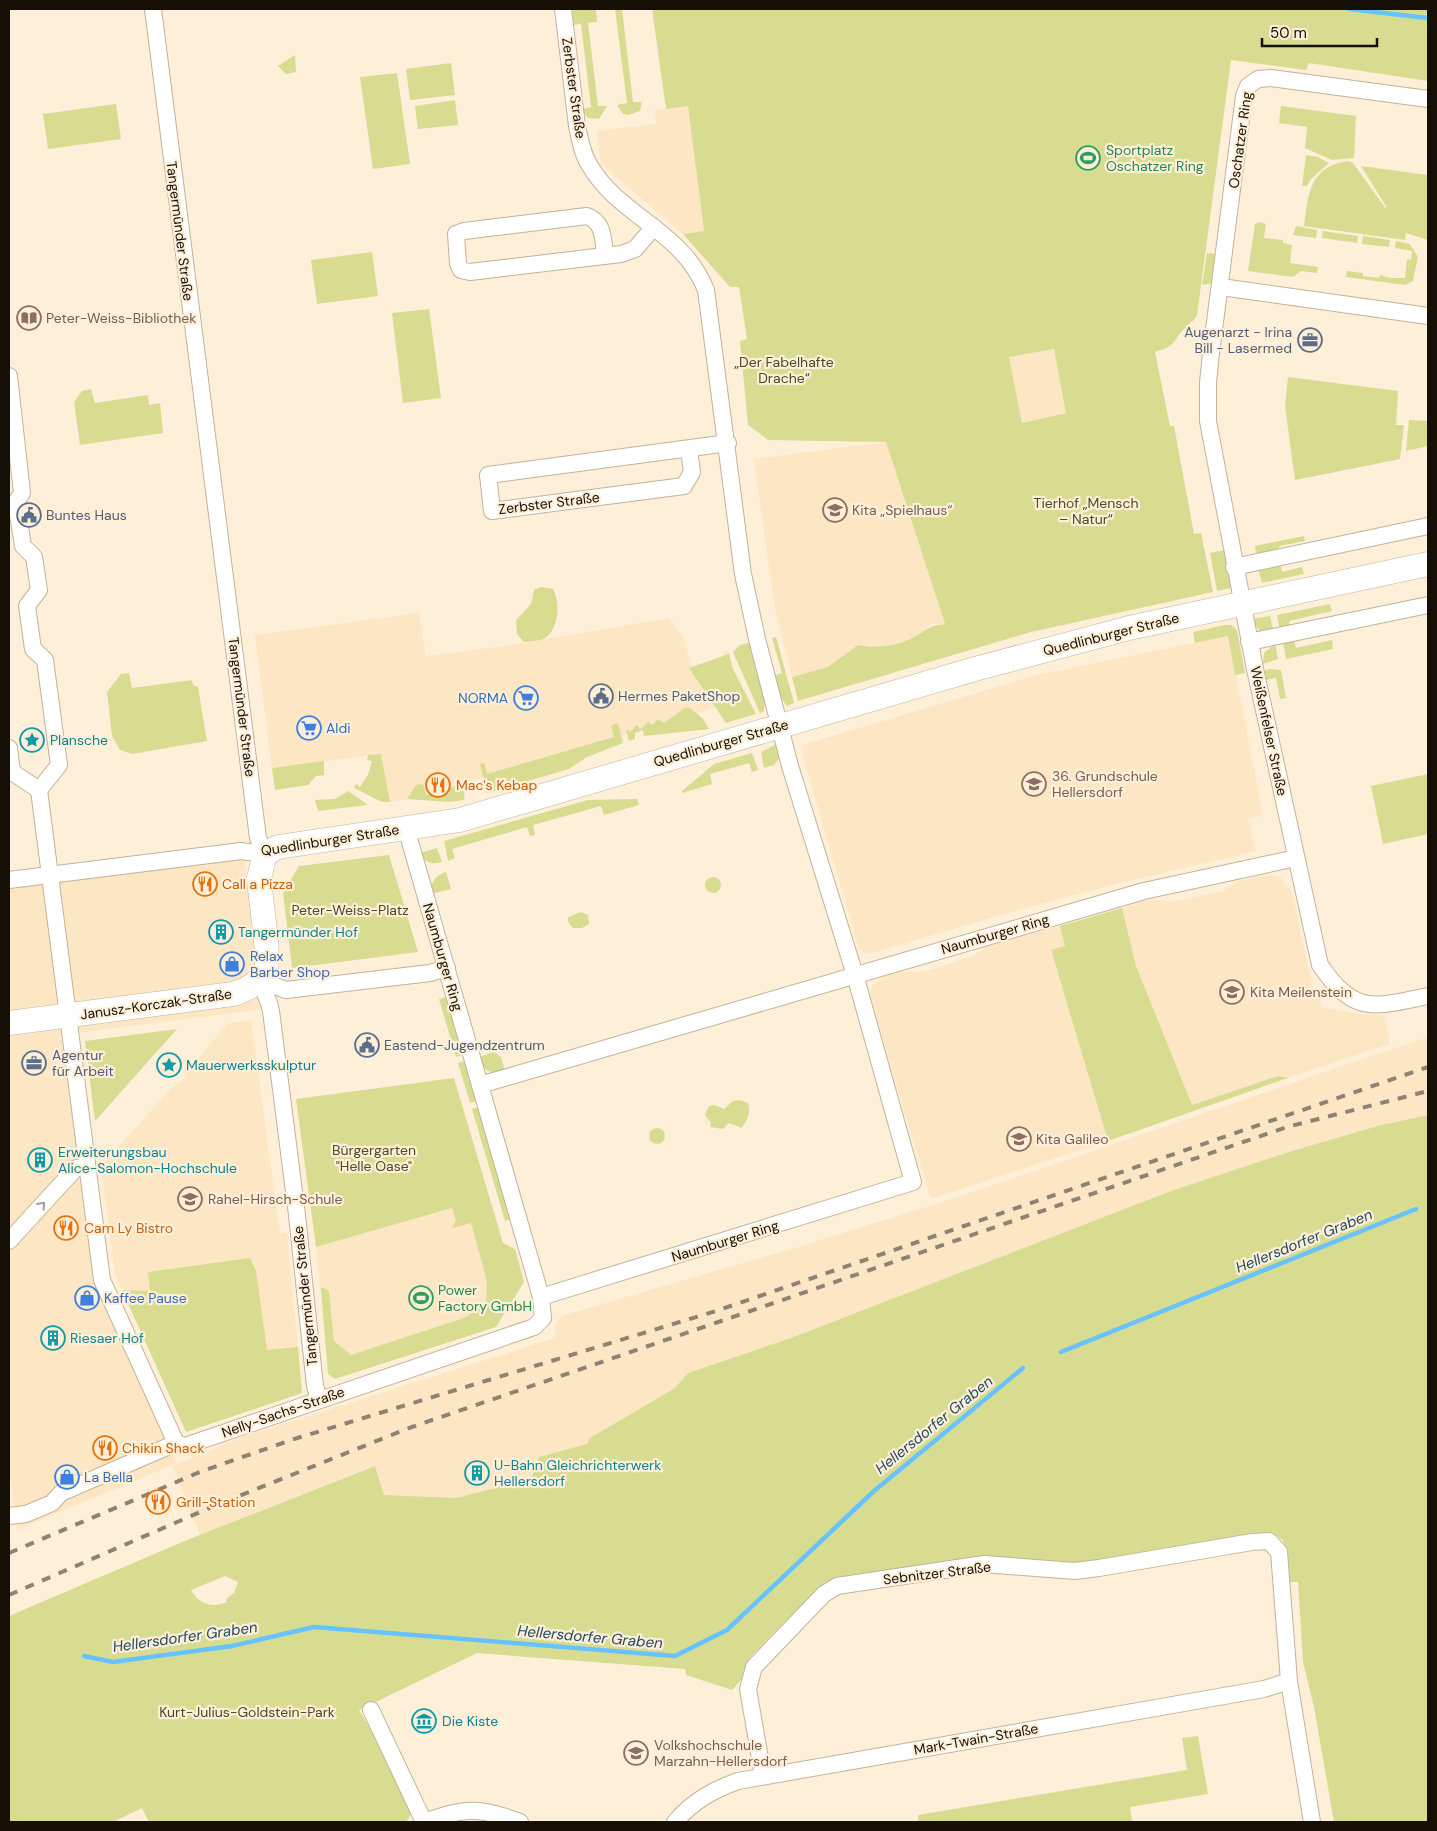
<svg xmlns="http://www.w3.org/2000/svg" width="1437" height="1831" viewBox="0 0 1437 1831" font-family="'DM Sans',sans-serif">
<rect width="100%" height="100%" fill="#feefd9"/>
<g fill="#fde6c4">
<path d="M688 105 704 231 683 234 601 164 597 131 656 124 655 110Z"/>
<path d="M1054 349 1067 413 1022 423 1009 357Z"/>
<path d="M886 442 945 624H932L914 638 886 646 871 648 858 645 828 667 792 677 775 609 754 459Z"/>
<path d="M419 613 426 656 504 646 669 618 683 636 692 667 723 656 724 652 728 650 733 669 748 698 419 797 390 802 381 754 272 768 255 635Z"/>
<path d="M1228 636 1263 815 1248 819 1256 851 1124 882 1018 910 868 954 859 949 802 753V745L1037 675Z"/>
<path d="M244 856 264 1009 61 1035 97 1283 177 1463 17 1530 9 1465V888Z"/>
<path d="M1268 875 1280 877 1292 892 1313 990 1319 994 1321 1007 1361 1014 1385 1015 1390 1044 1288 1078 1278 1076 1192 1106 1136 966 1122 908 1144 901 1157 900 1172 902 1223 891 1239 881Z"/>
<path d="M1060 926 1065 947 1051 951 1108 1141 931 1199 870 997 872 986 883 977 899 972 926 971 974 956 987 945Z"/>
<path d="M251 1020 280 1234 287 1233 288 1242 302 1393 186 1432 115 1274 101 1166 176 1083H181L187 1075 185 1073 229 1023Z"/>
<path d="M1428 1037V1115L1381 1125 1292 1151 1171 1191 791 1338 688 1373 675 1388 590 1438 587 1444 540 1457 531 1479 456 1498 384 1495 374 1466 200 1535 172 1466 245 1436 555 1338V1326L561 1316 795 1248 961 1196Z"/>
<path d="M478 1201 509 1308 327 1362 316 1247Z"/>
</g>
<g fill="#d7dc90" fill-rule="evenodd">
<path d="M570 9H596L597 22 588 23 598 106H607L599 119 588 118 584 113 583 109 591 107 581 24 572 25Z"/>
<path d="M615 9H622L633 102H642L640 111 628 115 623 114 617 105 627 103Z"/>
<path d="M652 9H1428V81L1309 63 1306 70 1231 60 1197 315C1195 321 1190 322 1186 327 1172 340 1178 346 1155 352L1170 426H1174L1194 534 1201 533 1213 592 1031 632 798 701 792 677 828 667 858 645C876 649 897 646 914 637 929 629 927 626 945 624L886 442 768 440 748 425 740 341 747 339 739 287H730L683 234 704 231 688 106 666 109ZM1054 349 1066 413 1022 423 1009 357Z"/>
<path d="M295 55 296 72 286 74 278 66Z"/>
<path d="M451 63 455 95 410 100 406 69Z"/>
<path d="M397 73 410 164 373 169 360 77Z"/>
<path d="M455 100 458 125 418 129 415 106Z"/>
<path d="M116 104 121 139 48 149 43 114Z"/>
<path d="M1281 106 1356 116 1354 158 1332 160 1305 148 1307 127 1279 123Z"/>
<path d="M1306 155 1318 157 1329 163 1311 179 1307 186H1302Z"/>
<path d="M1348 161 1353 163 1386 209V206L1361 166 1428 175V240L1406 233 1405 240 1304 226C1308 194 1310 166 1348 161Z"/>
<path d="M1259 222 1266 224 1264 238 1283 240V243L1292 245 1290 263 1318 267 1317 273 1301 271 1293 277 1248 271 1255 224Z"/>
<path d="M1296 226 1317 230 1316 238 1293 235Z"/>
<path d="M1323 231 1358 236 1357 243 1322 238Z"/>
<path d="M1363 236 1390 240 1389 247 1362 244Z"/>
<path d="M1396 241 1410 244 1418 257 1413 281 1405 285 1346 277 1347 271 1363 273V276L1379 278 1380 275 1390 278H1405L1407 259 1411 260 1412 251 1395 248Z"/>
<path d="M372 252 378 296 317 304 311 260Z"/>
<path d="M1207 253 1216 254 1213 283 1202 285Z"/>
<path d="M429 309 441 398 403 403 392 313Z"/>
<path d="M1288 377 1398 391 1396 425H1404L1400 459 1295 480 1285 406Z"/>
<path d="M91 389 95 403 148 395 149 405 160 403 163 433 80 445 74 402 82 391Z"/>
<path d="M1409 420 1428 421V446L1406 451Z"/>
<path d="M1304 536 1305 541 1280 546 1276 553 1257 558 1255 546Z"/>
<path d="M1225 550 1231 588 1217 591 1210 553Z"/>
<path d="M1280 563 1282 572 1302 567 1304 574 1262 583 1258 568Z"/>
<path d="M541 587 553 589C561 604 559 633 541 640 536 641 530 641 524 642L517 634 516 620 531 604 534 590Z"/>
<path d="M1330 604 1332 611 1289 621 1291 630 1280 632 1277 615Z"/>
<path d="M1270 616 1274 633 1261 632 1255 625 1253 619Z"/>
<path d="M1225 625H1231L1237 630 1245 673 1235 675 1228 636 1195 643 1193 632Z"/>
<path d="M776 637 794 703 787 706 780 697 773 676 782 673 772 638Z"/>
<path d="M1294 640 1296 648 1332 640 1333 649 1286 659 1283 642Z"/>
<path d="M749 643 765 699 764 711 760 713 733 652 740 645Z"/>
<path d="M1275 644 1278 659 1263 664 1264 653Z"/>
<path d="M729 654 733 669 756 714 726 723 689 668Z"/>
<path d="M1269 669 1281 670 1286 698 1280 699 1276 678 1266 680 1264 671Z"/>
<path d="M129 673 132 688 192 680 193 685 198 687 207 741 132 754 120 750 112 736 107 692 121 674Z"/>
<path d="M685 708H690L703 719 709 729 644 736 643 730 635 733V739L629 741 626 729 630 732 637 725 641 729 648 722 652 725 658 719 664 723Z"/>
<path d="M618 723 623 743 587 757 569 769 487 793 480 764 484 763 487 774 614 737 611 726Z"/>
<path d="M775 745 781 756 774 765 764 768 761 752Z"/>
<path d="M752 753 758 770 752 772 749 763 710 774 712 784 682 793V791L714 764Z"/>
<path d="M381 754 390 802H382L354 788 356 784 360 787 368 775 372 761 367 760 368 755Z"/>
<path d="M324 761V775L316 776 308 785 275 790 272 768Z"/>
<path d="M1428 774V834L1383 844 1371 786Z"/>
<path d="M465 783 464 800 450 802 407 799 416 785 423 784 426 795Z"/>
<path d="M348 791 368 805 318 811 315 800 335 799Z"/>
<path d="M588 800 637 799 639 805 604 815 601 806 533 825 535 835 530 836 527 827 452 849 455 858 448 861 444 841Z"/>
<path d="M437 848 442 862C432 865 424 862 420 853Z"/>
<path d="M389 855 418 952 292 968 283 893 299 866Z"/>
<path d="M446 872 451 889 431 894C430 882 435 876 446 872Z"/>
<circle cx="713" cy="885" r="8"/>
<path d="M1122 908 1136 966 1192 1105 1278 1076 1288 1078 1108 1141 1051 950 1065 946 1060 926Z"/>
<path d="M581 912 588 915 589 924 582 928H573L568 922V917Z"/>
<path d="M447 997 463 1055 456 1057 439 999Z"/>
<path d="M177 1029 95 1121 85 1041Z"/>
<path d="M494 1052 501 1057 505 1072C490 1075 484 1071 479 1057Z"/>
<path d="M465 1061 477 1101 470 1103 458 1063Z"/>
<path d="M454 1078 503 1243 515 1249 524 1282 496 1327 335 1379 328 1374 321 1287 328 1290 329 1293 334 1341 351 1355 464 1318 486 1304 487 1281 471 1223 452 1228 456 1220 452 1208 316 1247 296 1099Z"/>
<path d="M739 1100 748 1103C751 1114 747 1119 742 1128L729 1123 723 1129 710 1127 711 1123 705 1115 709 1106 714 1105 724 1109 733 1101Z"/>
<path d="M479 1107 512 1219 505 1221 472 1109Z"/>
<path d="M1428 1115V1822H1334L1314 1707 1303 1662 1298 1582H1288L1283 1540 1275 1535H1268L1076 1568 986 1560 831 1580 825 1582 750 1657 742 1679 732 1690 686 1675 685 1669 477 1653 359 1710 385 1754 412 1810 409 1818 405 1822H149L142 1808 113 1822H9V1616L187 1540 375 1466 384 1495 456 1498 531 1479 539 1457 587 1444 590 1438 675 1388 688 1373 791 1338 1171 1191 1292 1151 1381 1125ZM225 1576 238 1582 234 1593 226 1599 227 1602C213 1608 199 1605 191 1590Z"/>
<circle cx="657" cy="1136" r="8"/>
<path d="M250 1258 256 1271 267 1350 298 1347 302 1393 186 1432 122 1290 150 1291 148 1272Z"/>
<path d="M1198 1736 1208 1794 1130 1807 1132 1822H918V1815L1187 1770 1182 1738Z"/>
</g>
<g fill="none" stroke-linecap="round" stroke-linejoin="round">
<g stroke="#67c3ff" stroke-width="4.5">
<path d="M1349 9 1428 18"/>
<path d="M1061 1352 1416 1209"/>
<path d="M84 1656 113 1662 232 1646 314 1627 675 1656 727 1630 874 1491 1023 1368"/>
</g>
<g stroke="#c4b298" stroke-width="18">
<g id="street">
<path d="M153 9 258 838 265 854"/>
<path d="M1428 99 1271 78 1258 79 1248 86 1244 96 1211 353 1208 383V421L1255 669 1320 965C1355 1016 1374 1007 1428 996"/>
<path d="M605 256C603 239 604 222 587 216L464 231 456 234 458 264 461 270 470 272 621 254 635 249 654 227"/>
<path d="M1221 287 1428 316"/>
<path d="M9 376 22 493 16 502 23 546 34 557 39 590 27 606 33 649 45 660 59 765 39 790 102 1280 176 1443"/>
<path d="M689 449 692 472 684 486 492 511 488 475 728 443"/>
<path d="M1234 567 1428 526"/>
<path d="M1249 642 1428 605"/>
<path d="M9 748 12 772 39 790"/>
<path d="M9 880 241 851 265 854"/>
<path d="M259 980 269 1003 271 1011 297 1215 315 1386 319 1399"/>
<path d="M259 980 286 990 430 973 447 968"/>
<path d="M480 1085 1144 891 1296 858"/>
<path d="M9 1241 76 1168 87 1166"/>
<path d="M541 1297 913 1182 855 975 790 766 757 639 743 574 706 290C682 230 620 217 590 166 582 154 580 139 577 126L563 9"/>
<path d="M9 1516 26 1514 52 1503 61 1493 176 1443 185 1446 534 1327 543 1318 541 1297 406 828"/>
<path d="M371 1710 424 1822"/>
<path d="M763 1776 748 1689 754 1667 824 1594 837 1586 984 1564 1075 1571 1099 1568 1252 1542 1269 1541 1279 1552 1289 1681 1312 1822"/>
<path d="M424 1822C467 1807 478 1807 520 1822"/>
<path d="M675 1822C693 1801 713 1790 738 1781L1264 1689 1289 1681"/>
</g>
</g>
<g stroke="#c4b298" stroke-width="25">
<path id="secondary" d="M9 1023 233 994C246 990 261 983 266 969 270 957 260 895 259 878L265 854 278 847 460 820 975 669 1129 628 1428 564"/>
</g>
<use href="#street" stroke="#fff" stroke-width="16"/>
<use href="#secondary" stroke="#fff" stroke-width="24"/>
<g stroke="#8d8373" stroke-width="4" stroke-dasharray="9 9" stroke-linecap="butt">
<path d="M9 1553 200 1472 291 1440 716 1311 1428 1067"/>
<path d="M9 1595 214 1506 409 1428 1287 1127 1428 1091"/>
</g>
</g>
<defs><path id="oneway-chevron" d="M-2-3.5L2.5 0L-2 3.5" fill="none" stroke-width="1.6" stroke-linecap="round" stroke-linejoin="round" transform="scale(1.25)"/></defs>
<use stroke="#a19f9b" href="#oneway-chevron" transform="translate(42 1205) rotate(-48)"/>
<defs>
<g id="stadium-ring" transform="scale(1.25)"><circle r="9.5" fill="#feefd9" stroke="#2e9e5b" stroke-width="1.5"/><path d="M0-5a6.5 5 0 1 0 0 10a6.5 5 0 1 0 0-10ZM-3.5-1.8h7v3.6h-7Z" fill="#2e9e5b"/></g>
<g id="library-ring" transform="scale(1.25)"><circle r="9.5" fill="#feefd9" stroke="#8d6e63" stroke-width="1.5"/><path d="M-6-4Q-3-5.5-.7-3.5V5Q-3 3-6 4ZM6-4Q3-5.5 .7-3.5V5Q3 3 6 4Z" fill="#8d6e63"/></g>
<g id="office-ring" transform="scale(1.25)"><circle r="9.5" fill="#feefd9" stroke="#5c6f8a" stroke-width="1.5"/><path d="M-6-3h4V-5.5h4V-3h4V5H-6ZM-1-4.5V-3h2v-1.5ZM-6 0V1H6V0Z" fill="#5c6f8a"/></g>
<g id="school-ring" transform="scale(1.25)"><circle r="9.5" fill="#feefd9" stroke="#8d6e63" stroke-width="1.5"/><path d="M0-5L7-2L0 1L-7-2ZM-4 1L0 2.5L4 1V4Q0 6-4 4Z" fill="#8d6e63"/></g>
<g id="civic-ring" transform="scale(1.25)"><circle r="9.5" fill="#feefd9" stroke="#5c6f8a" stroke-width="1.5"/><path d="M-.6-6.5H3V-4.5H.6V-3L4-1V1h2V6H-6V1h2V-1L-.6-3ZM-1.2 2.5V6h2.4V2.5Z" fill="#5c6f8a"/></g>
<g id="supermarket-ring" transform="scale(1.25)"><circle r="9.5" fill="#feefd9" stroke="#3f7fe0" stroke-width="1.5"/><path d="M-6-5.5h2.5l.6 2H6L4.5 2H-2.5L-4.4-4H-6ZM-1.5 3.2a1.3 1.3 0 1 0 .1 0ZM3 3.2a1.3 1.3 0 1 0 .1 0Z" fill="#3f7fe0"/></g>
<g id="sight-ring" transform="scale(1.25)"><circle r="9.5" fill="#feefd9" stroke="#0f9aa8" stroke-width="1.5"/><path d="M0-6L1.8-2.2L6-1.7L2.9 1.2L3.7 5.4L0 3.3L-3.7 5.4L-2.9 1.2L-6-1.7L-1.8-2.2Z" fill="#0f9aa8"/></g>
<g id="restaurant-ring" transform="scale(1.25)"><circle r="9.5" fill="#feefd9" stroke="#e8710a" stroke-width="1.5"/><path d="M-5-6h1v4h1v-4h1v4h1v-4h1v5L-1.5 .5V6h-2V.5L-5-1ZM5-6V6H3V1.5H1.5Q1.5-4 5-6Z" fill="#e8710a"/></g>
<g id="building-ring" transform="scale(1.25)"><circle r="9.5" fill="#feefd9" stroke="#0f9aa8" stroke-width="1.5"/><path d="M-4-6H4V6H1V3H-1V6H-4ZM-2.5-4.3h1.7v1.8h-1.7ZM.8-4.3h1.7v1.8H.8ZM-2.5-1h1.7V.8h-1.7ZM.8-1h1.7V.8H.8Z" fill="#0f9aa8"/></g>
<g id="shop-ring" transform="scale(1.25)"><circle r="9.5" fill="#feefd9" stroke="#3f7fe0" stroke-width="1.5"/><path d="M-5-2.5h2.3a2.7 3.5 0 0 1 5.4 0H5L5.5 6h-11ZM-1.5-2.5h3a1.5 2.3 0 0 0-3 0Z" fill="#3f7fe0"/></g>
<g id="university-ring" transform="scale(1.25)"><circle r="9.5" fill="#feefd9" stroke="#8d6e63" stroke-width="1.5"/><path d="M0-5L7-2L0 1L-7-2ZM-4 1L0 2.5L4 1V4Q0 6-4 4Z" fill="#8d6e63"/></g>
<g id="museum-ring" transform="scale(1.25)"><circle r="9.5" fill="#feefd9" stroke="#0f9aa8" stroke-width="1.5"/><path d="M0-6L6-3V-2H-6V-3ZM-5-1h2V3h-2ZM-1-1h2V3h-2ZM3-1h2V3H3ZM-6 4H6V6H-6Z" fill="#0f9aa8"/></g>
</defs>
<g fill-rule="evenodd">
<use href="#stadium-ring" x="1088" y="158"/>
<use href="#library-ring" x="29" y="318"/>
<use href="#office-ring" x="1310" y="340"/>
<use href="#school-ring" x="835" y="510"/>
<use href="#civic-ring" x="29" y="515"/>
<use href="#civic-ring" x="601" y="696"/>
<use href="#supermarket-ring" x="526" y="698"/>
<use href="#supermarket-ring" x="309" y="728"/>
<use href="#sight-ring" x="32" y="740"/>
<use href="#school-ring" x="1034" y="784"/>
<use href="#restaurant-ring" x="438" y="785"/>
<use href="#restaurant-ring" x="205" y="884"/>
<use href="#building-ring" x="221" y="932"/>
<use href="#shop-ring" x="232" y="964"/>
<use href="#school-ring" x="1232" y="992"/>
<use href="#civic-ring" x="367" y="1045"/>
<use href="#office-ring" x="34" y="1063"/>
<use href="#sight-ring" x="169" y="1065"/>
<use href="#school-ring" x="1019" y="1139"/>
<use href="#building-ring" x="40" y="1160"/>
<use href="#university-ring" x="190" y="1199"/>
<use href="#restaurant-ring" x="66" y="1228"/>
<use href="#shop-ring" x="87" y="1298"/>
<use href="#stadium-ring" x="421" y="1298"/>
<use href="#building-ring" x="53" y="1338"/>
<use href="#restaurant-ring" x="105" y="1448"/>
<use href="#building-ring" x="477" y="1473"/>
<use href="#shop-ring" x="67" y="1477"/>
<use href="#restaurant-ring" x="158" y="1502"/>
<use href="#museum-ring" x="424" y="1721"/>
<use href="#university-ring" x="636" y="1753"/>
</g>
<g text-anchor="middle" dominant-baseline="central" stroke-width="4.5" stroke-linejoin="round" paint-order="stroke">
<g font-size="14" fill="#150f06" stroke="#feefd9">
<text transform="translate(574 88) rotate(82)">Zerbster Straße</text>
<text transform="translate(1240 140) rotate(-82)">Oschatzer Ring</text>
<text transform="translate(180 231) rotate(83)">Tangermünder Straße</text>
<text transform="translate(549 503) rotate(-7)">Zerbster Straße</text>
<text transform="translate(1111 634) rotate(-14)">Quedlinburger Straße</text>
<text transform="translate(242 707) rotate(83)">Tangermünder Straße</text>
<text transform="translate(1269 731) rotate(78)">Weißenfelser Straße</text>
<text transform="translate(721 743) rotate(-16)">Quedlinburger Straße</text>
<text transform="translate(330 840) rotate(-9)">Quedlinburger Straße</text>
<text transform="translate(995 934) rotate(-16)">Naumburger Ring</text>
<text transform="translate(443 957) rotate(74)">Naumburger Ring</text>
<text transform="translate(156 1004) rotate(-8)">Janusz-Korczak-Straße</text>
<text transform="translate(725 1241) rotate(-17)">Naumburger Ring</text>
<text transform="translate(305 1296) rotate(-96)">Tangermünder Straße</text>
<text transform="translate(283 1412) rotate(-19)">Nelly-Sachs-Straße</text>
<text transform="translate(937 1573) rotate(-7)">Sebnitzer Straße</text>
<text transform="translate(976 1739) rotate(-10)">Mark-Twain-Straße</text>
</g>
<g font-size="14" fill="#27864d" stroke="#feefd9" text-anchor="start">
<text x="1106" y="150">Sportplatz<tspan x="1106" dy="16">Oschatzer Ring</tspan></text>
<text x="438" y="1290">Power<tspan x="438" dy="16">Factory GmbH</tspan></text>
</g>
<g font-size="14" fill="#785e54" stroke="#feefd9" text-anchor="start">
<text x="46" y="318">Peter-Weiss-Bibliothek</text>
<text x="852" y="510">Kita „Spielhaus“</text>
<text x="1052" y="776">36. Grundschule<tspan x="1052" dy="16">Hellersdorf</tspan></text>
<text x="1250" y="992">Kita Meilenstein</text>
<text x="1036" y="1139">Kita Galileo</text>
<text x="208" y="1199">Rahel-Hirsch-Schule</text>
<text x="654" y="1745">Volkshochschule<tspan x="654" dy="16">Marzahn-Hellersdorf</tspan></text>
</g>
<g font-size="14" fill="#4e5e75" stroke="#feefd9" text-anchor="start">
<text x="1292" y="332" text-anchor="end">Augenarzt - Irina<tspan x="1292" dy="16">Bill - Lasermed</tspan></text>
<text x="46" y="515">Buntes Haus</text>
<text x="618" y="696">Hermes PaketShop</text>
<text x="384" y="1045">Eastend-Jugendzentrum</text>
<text x="52" y="1055">Agentur<tspan x="52" dy="16">für Arbeit</tspan></text>
</g>
<g font-size="14" fill="#494b22" stroke="#feefd9">
<text x="784" y="362">„Der Fabelhafte<tspan x="784" dy="16">Drache“</tspan></text>
<text x="1086" y="503">Tierhof „Mensch<tspan x="1086" dy="16">– Natur“</tspan></text>
<text x="350" y="910">Peter-Weiss-Platz</text>
<text x="374" y="1150">Bürgergarten<tspan x="374" dy="16">"Helle Oase"</tspan></text>
<text x="247" y="1712">Kurt-Julius-Goldstein-Park</text>
</g>
<g font-size="14" fill="#366cbe" stroke="#feefd9" text-anchor="start">
<text x="508" y="698" text-anchor="end">NORMA</text>
<text x="326" y="728">Aldi</text>
<text x="250" y="956">Relax<tspan x="250" dy="16">Barber Shop</tspan></text>
<text x="104" y="1298">Kaffee Pause</text>
<text x="84" y="1477">La Bella</text>
</g>
<g font-size="14" fill="#0d838f" stroke="#feefd9" text-anchor="start">
<text x="50" y="740">Plansche</text>
<text x="238" y="932">Tangermünder Hof</text>
<text x="186" y="1065">Mauerwerksskulptur</text>
<text x="58" y="1152">Erweiterungsbau<tspan x="58" dy="16">Alice-Salomon-Hochschule</tspan></text>
<text x="70" y="1338">Riesaer Hof</text>
<text x="494" y="1465">U-Bahn Gleichrichterwerk<tspan x="494" dy="16">Hellersdorf</tspan></text>
<text x="442" y="1721">Die Kiste</text>
</g>
<g font-size="14" fill="#c56008" stroke="#feefd9" text-anchor="start">
<text x="456" y="785">Mac's Kebap</text>
<text x="222" y="884">Call a Pizza</text>
<text x="84" y="1228">Cam Ly Bistro</text>
<text x="122" y="1448">Chikin Shack</text>
<text x="176" y="1502">Grill-Station</text>
</g>
<g font-size="15" font-style="italic" fill="#234a63" stroke="#feefd9">
<text transform="translate(1304 1241) rotate(-22)">Hellersdorfer Graben</text>
<text transform="translate(934 1425) rotate(-39)">Hellersdorfer Graben</text>
<text transform="translate(185 1637) rotate(-8)">Hellersdorfer Graben</text>
<text transform="translate(590 1637) rotate(5)">Hellersdorfer Graben</text>
</g>
</g>
<rect width="1437" height="1831" fill="none" stroke="#150f06" stroke-width="20"/>
<path d="M1262 38v8h115v-8" fill="none" stroke="#150f06" stroke-width="2.5"/>
<text x="1270" y="38" font-size="15" fill="#150f06" stroke="#feefd9" stroke-width="4" paint-order="stroke">50 m</text>
</svg>
